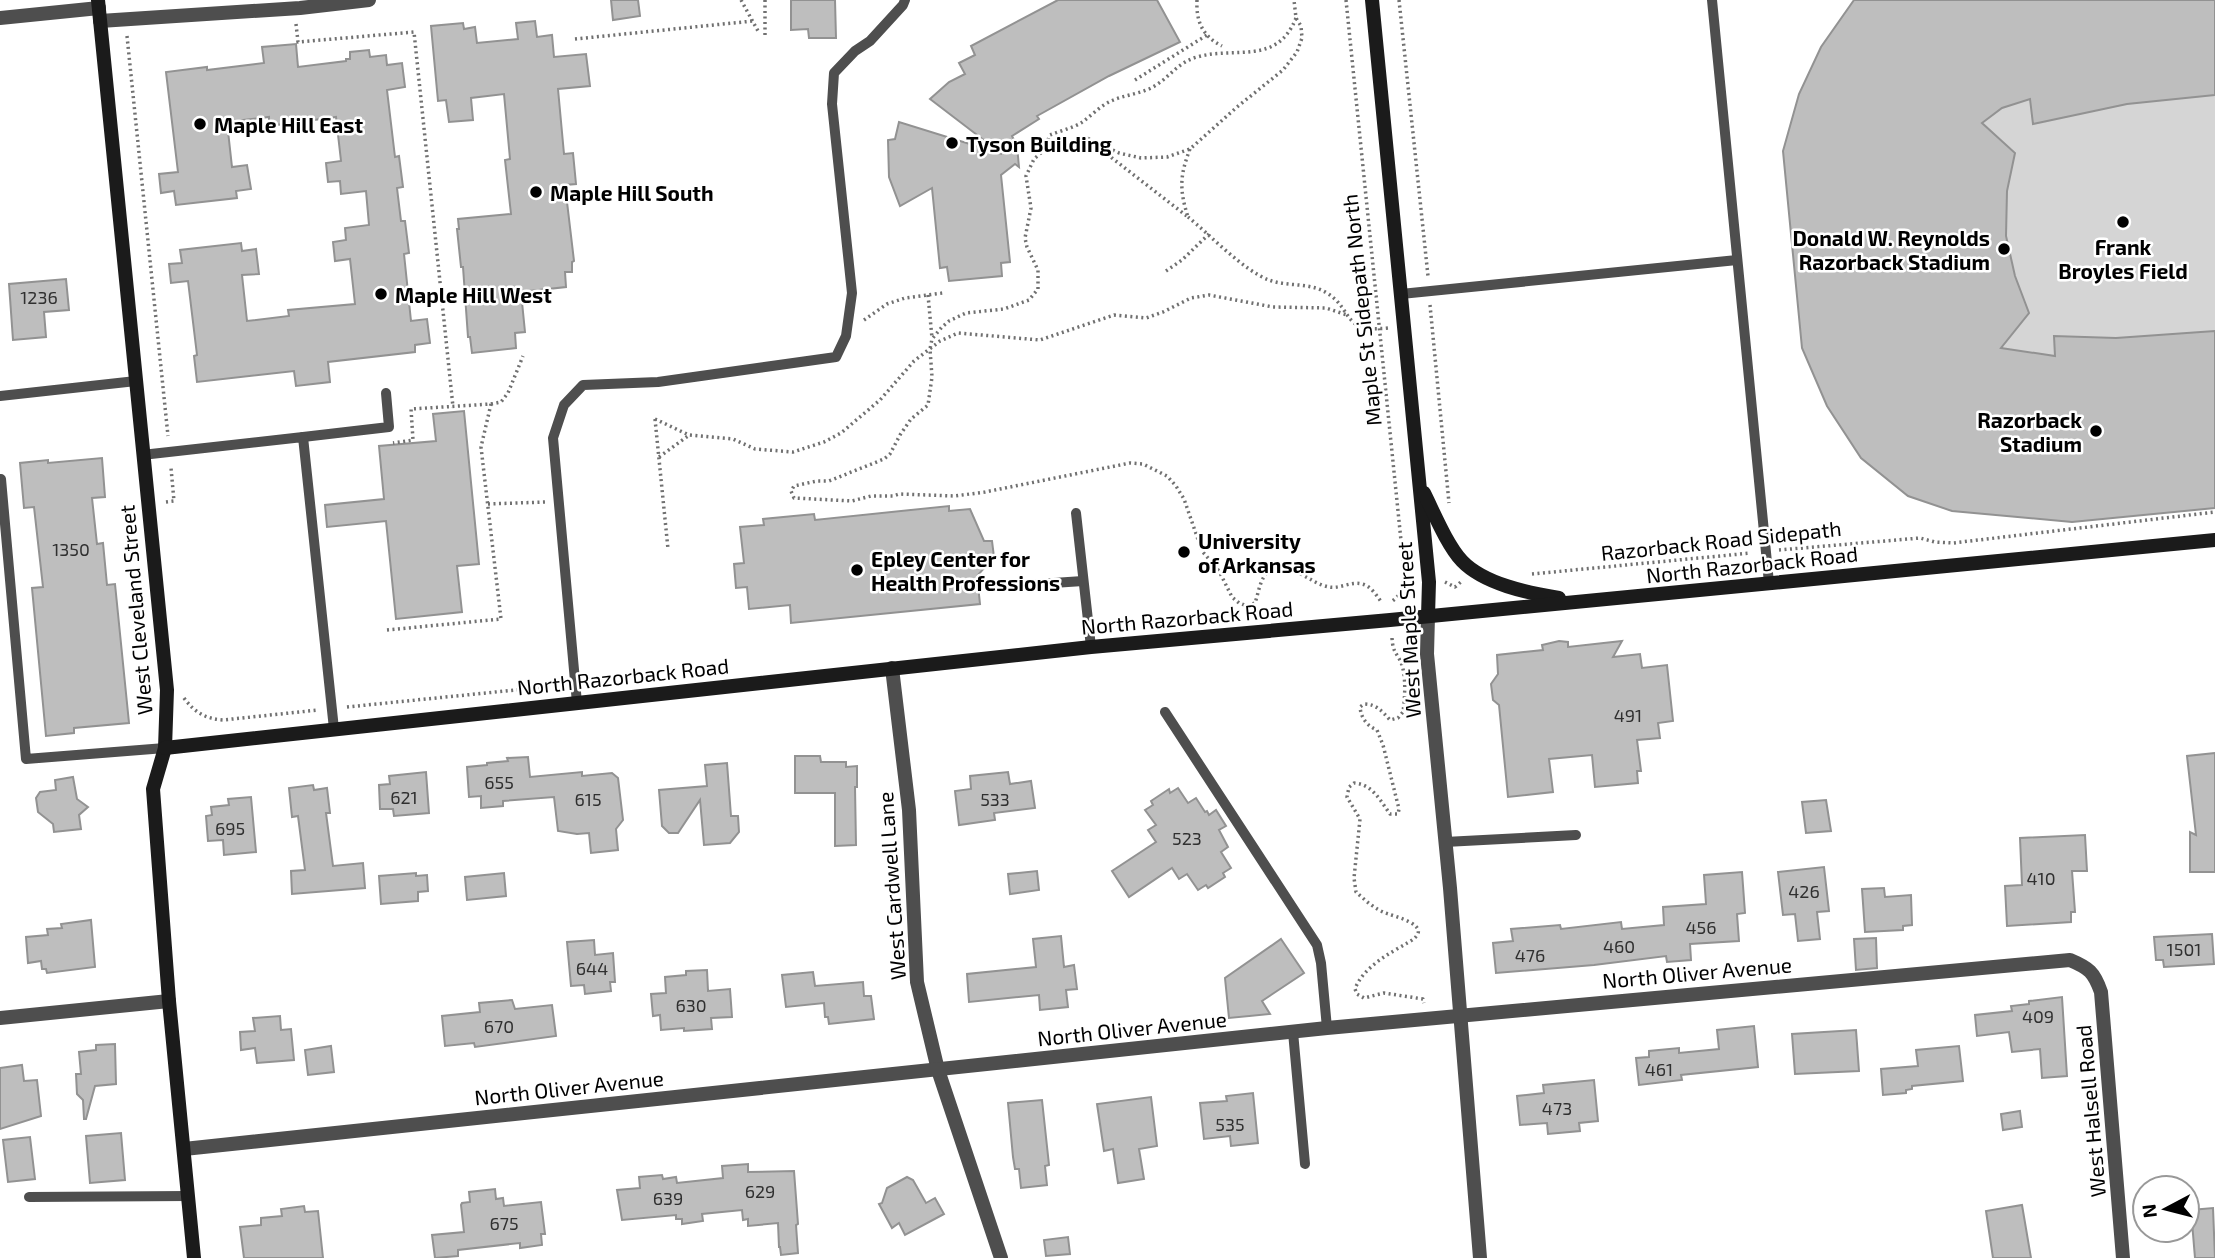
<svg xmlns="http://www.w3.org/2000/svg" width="2215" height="1258" viewBox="0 0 2215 1258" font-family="'Exo 2',sans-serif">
<rect width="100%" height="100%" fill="#fff"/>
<path fill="#d5d5d5" d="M2215 0V508L2072 522 1952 511 1908 496 1861 458 1827 406 1802 348 1783 151 1799 94Z"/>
<g fill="#bebebe" stroke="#929292" stroke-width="2">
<path d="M611 0H638L640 16 613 20Z"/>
<path d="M791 0H835L836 38H809L808 29 791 30Z"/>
<path d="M1058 0H1157L1180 42 1109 76 1037 116 1039 119 1012 136 1017 146 1019 167 1015 164 1001 175 1010 262 1001 263 1002 276 949 281 947 267 940 268 932 188 900 206 889 177 888 140 895 139 899 122 1002 154 930 99 949 82 965 74 959 63 975 55 971 46Z"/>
<path d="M1854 0H2215V95L2127 104 2033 124 2030 99 2002 108 1982 123 2015 153 2007 191 2006 236 2015 276 2029 313 2001 348 2055 356 2054 336 2116 338 2215 331V508L2072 522 1952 511 1908 496 1861 458 1827 406 1802 348 1783 151 1799 94 1821 47Z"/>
<path d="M535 21 537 37 552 35 554 57 586 54 590 86 558 89 564 154 573 153 576 184 565 185 574 261 572 262V272H565L566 287 521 292 525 332 515 333 516 348 472 353 470 337H468L463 267H461L457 229H459L458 219 511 214 505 160 510 159 504 94 471 98 473 120 449 122 446 100 438 101 431 26 463 23 464 29 475 27 477 43 518 39 516 23Z"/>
<path d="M296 44 298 67 346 61V59H350V52L369 50 370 57 386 55 387 65 402 63 405 87 387 90 395 157 399 156 403 187 397 188 401 221H405L409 253 404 254 411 321 427 319 430 343 415 345V352L328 362 330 382 296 386 294 371 197 382 194 356 197 355 188 281 171 283 169 264 182 263 180 250 241 243 242 251 256 249 259 274 242 275 247 321 289 316 288 310 355 304 350 259 335 261 333 242 346 240 345 228 369 225 366 191 341 194 340 181 328 182 326 163 341 161 336 117 269 126V117L227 122 232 167 247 165 251 189 236 191 237 198 176 205 174 191 161 193 159 174 178 172 166 72 207 67V70L264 63 262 47Z"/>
<path d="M66 279 69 310 44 312 46 337 13 340 9 284Z"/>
<path d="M464 411 479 564 457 566 462 612 396 619 386 521 327 527 325 505 384 499 379 446 436 441 433 414Z"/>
<path d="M102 458 105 497 92 498 97 544 103 543 107 585 115 584 129 723 74 728V733L46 736 32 588 43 587 34 507 24 508 20 463 48 460V463Z"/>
<path d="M949 506V511L970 509 984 541H992L994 557 977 576 980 604 791 623 790 605 749 609 747 587 736 588 734 564 744 563 740 527 764 525 763 519 814 514 815 520Z"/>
<path d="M1559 641 1568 642V647L1622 641 1613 657 1640 654 1642 668 1667 665 1673 721 1658 723 1660 738 1637 740 1641 771H1637L1638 783 1595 787 1592 755 1549 759 1553 792 1508 797 1499 705 1493 700 1491 684 1498 674 1497 655 1543 650 1542 645Z"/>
<path d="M2215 753V872H2190V832L2196 835 2187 756Z"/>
<path d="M795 756H820L821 762H846V767L857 766V787H855L856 845 835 846V793H795Z"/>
<path d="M528 757 530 777 582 772V776L612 773 618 778 623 820 616 829 618 850 591 853 589 833 577 834 558 831 554 797 503 801V806L481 808V796L469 797 467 767 487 765V763L508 761 507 758Z"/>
<path d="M727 763 731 816H738L739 832 730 843 704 845 700 800 678 833H669L662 826 659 790 707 786 705 765Z"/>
<path d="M426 772 429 813 394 816 393 809H380L379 785 390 784 389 776Z"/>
<path d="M1008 772 1010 784 1031 781 1035 808 994 813 995 820 959 825 955 791 971 789 970 776Z"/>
<path d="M73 777 77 799 88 807 79 815 81 829 54 832 53 824 38 812 36 798 40 792 56 790 55 780Z"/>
<path d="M313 785 314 790 327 788 330 813H326L333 866 363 863 365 888 292 894 291 871 305 870 298 816 292 817 289 788Z"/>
<path d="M1178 788 1188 803 1196 798 1205 812 1207 811 1209 815 1216 810 1226 826 1219 830 1228 847 1221 852 1231 868 1223 873 1225 877 1208 888 1206 885 1198 890 1187 874 1179 879 1172 868 1129 897 1112 871 1156 842 1148 830 1156 825 1145 810 1153 805 1151 801 1169 789 1170 793Z"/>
<path d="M251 797 256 852 224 855 223 840 208 841 206 816 212 815 211 807 229 805 228 799Z"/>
<path d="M1826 800 1831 831 1806 833 1802 802Z"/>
<path d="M2085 835 2087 871H2072L2075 912H2071V922L2007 926 2005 886 2022 885 2020 838Z"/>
<path d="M1824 867 1829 911 1817 912 1820 939 1798 941 1795 914 1783 915 1778 872Z"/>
<path d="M1037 871 1039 890 1010 894 1008 874Z"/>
<path d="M1742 872 1745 913 1737 914 1739 941 1690 944 1691 960 1667 962 1666 956 1594 965 1496 973 1493 943 1513 941 1511 929 1560 925 1561 929 1621 922 1622 929 1664 925 1663 907 1706 904 1704 875Z"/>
<path d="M416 873V876L427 875 428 891 418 892V901L381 904 379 876Z"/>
<path d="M504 873 506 896 467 900 465 877Z"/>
<path d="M1884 888 1885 897 1911 895 1912 925 1903 926V930L1865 932 1862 889Z"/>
<path d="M91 920 95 967 47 973 46 969H42L41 961 28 963 26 937 48 935 47 929 62 928 61 924Z"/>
<path d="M2212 934 2214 964 2164 967 2163 960H2156L2154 937Z"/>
<path d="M1061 936 1064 967 1074 965 1077 989 1066 990 1068 1007 1040 1010 1039 995 969 1002 967 974 1036 967 1033 939Z"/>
<path d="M1876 938 1877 968 1856 970 1854 939Z"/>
<path d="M1281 939 1304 973 1262 1001 1270 1014 1229 1018 1225 978Z"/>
<path d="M594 940 595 955 613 953 615 982H610L611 991 585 994 584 985 571 986 567 942Z"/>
<path d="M707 970 708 991 730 989 732 1017 711 1018 712 1029 684 1031V1028L661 1030 660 1015 653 1016 651 994 666 993 665 977 686 975V971Z"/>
<path d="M813 972 815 986 863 982 864 996H871L874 1019 829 1024 828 1017H825L824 1003 786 1007 782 975Z"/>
<path d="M2062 997 2067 1076 2042 1078 2040 1049 2012 1052 2009 1032 1977 1036 1975 1015 2012 1011 2011 1006 2029 1004V1001Z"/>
<path d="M512 1000 515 1009 552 1005 556 1036 475 1047 474 1043 445 1046 442 1016 480 1012 479 1003Z"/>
<path d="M280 1016 281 1030 291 1029 294 1060 257 1063 255 1048 241 1050 240 1032 255 1031 253 1018Z"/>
<path d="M1754 1026 1758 1067 1681 1075 1682 1080 1639 1085 1636 1058 1649 1057V1051L1679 1048V1053L1719 1049 1717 1030Z"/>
<path d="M1856 1030 1859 1071 1795 1074 1792 1034Z"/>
<path d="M115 1044 116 1084 95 1086 86 1119H84L83 1100 77 1094 76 1074H81L79 1052 96 1050V1045Z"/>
<path d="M331 1046 334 1072 308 1075 305 1050Z"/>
<path d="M1959 1046 1963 1081 1912 1086V1089L1906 1090V1093L1883 1095 1881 1069 1918 1066 1916 1050Z"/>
<path d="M22 1065 24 1081 37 1080 41 1116 0 1129V1068Z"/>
<path d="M1594 1080 1598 1121 1579 1123 1580 1131 1548 1134 1547 1123 1520 1125 1517 1096 1544 1093 1543 1085Z"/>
<path d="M1253 1093 1258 1143 1231 1146 1230 1136 1204 1139 1200 1103 1227 1101 1226 1096Z"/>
<path d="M1151 1097 1157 1146 1139 1149 1144 1179 1118 1183 1113 1149 1104 1151 1097 1104Z"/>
<path d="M1042 1100 1049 1165 1045 1166 1047 1185 1021 1188 1019 1169H1015L1013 1157 1008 1103Z"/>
<path d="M2020 1111 2022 1127 2003 1130 2001 1114Z"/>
<path d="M121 1133 125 1180 90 1183 86 1136Z"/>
<path d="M30 1137 35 1179 8 1182 3 1140Z"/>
<path d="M748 1164V1172L794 1171 798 1224 796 1225 798 1253 781 1255 780 1247H779L778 1223 748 1226V1219L743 1220 742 1210 702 1214 703 1221 682 1224V1219H676V1215L622 1220 617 1190 640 1188 639 1177 662 1175 663 1179 676 1177 677 1183 723 1178 722 1166Z"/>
<path d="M907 1177 913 1180 926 1203 935 1198 944 1214 905 1235 899 1223 892 1228 879 1204 882 1203 887 1188Z"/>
<path d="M495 1189 496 1199 503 1198 504 1206 541 1202 545 1234H541L542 1245 520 1248V1243L458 1250V1256L435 1258 432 1235 464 1232 461 1205 462 1203 470 1202 469 1192Z"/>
<path d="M2022 1205 2031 1258H1993L1986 1211Z"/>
<path d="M304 1206 305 1212 318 1211 323 1258H244L240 1227 261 1225V1218L282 1216 281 1209Z"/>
<path d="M2213 1208 2215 1258H2195L2191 1210Z"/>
<path d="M1068 1237 1070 1254 1046 1256 1044 1240Z"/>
</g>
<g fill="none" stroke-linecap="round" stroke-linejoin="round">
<g stroke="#707070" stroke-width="3.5" stroke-dasharray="2 3.5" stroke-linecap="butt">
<path d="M741 0 758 31"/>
<path d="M765 0V35"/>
<path d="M1197 0C1196 21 1202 36 1222 46"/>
<path d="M1346 0 1404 570C1404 584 1403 594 1391 602"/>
<path d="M1399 0 1428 276"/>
<path d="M1296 18C1277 66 1235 46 1197 57 1178 62 1169 78 1153 87 1140 94 1124 95 1111 101 1100 106 1091 116 1081 123 1072 128 1060 131 1050 135L1043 151 1034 159 1026 176 1031 208 1025 238 1027 247 1038 270V289L1029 300 1004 309 966 313 949 321 942 327 932 339 930 349 932 377 928 405 911 419 900 435 890 454 884 459 829 481H817L794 486 791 491 794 498 852 501 871 496H893L899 494 955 496 985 492 1130 463 1143 464 1167 476 1176 486 1184 499 1202 551 1219 571 1232 597 1239 603 1247 606 1255 603C1259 592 1260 575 1272 569 1290 561 1311 584 1329 587 1340 589 1351 581 1362 584 1371 586 1377 596 1382 603"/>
<path d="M296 24 298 42 414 32 453 407"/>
<path d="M127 36 168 436"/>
<path d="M575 39 753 21"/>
<path d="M1135 80 1207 35"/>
<path d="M1190 149C1180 175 1179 189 1188 217L1085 137 1119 153 1141 158 1167 157 1190 149 1237 107 1283 70 1297 52 1302 38 1301 26 1296 18 1294 0"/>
<path d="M1188 217C1209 234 1244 271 1269 280 1288 287 1309 282 1327 293 1354 310 1341 333 1388 328"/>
<path d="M1166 271 1182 260 1209 234"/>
<path d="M928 295 932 338"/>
<path d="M1430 305 1449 503"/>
<path d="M864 320 887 304 905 298 943 293"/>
<path d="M491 404 501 402 508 393 523 356"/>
<path d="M655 419 689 435 733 439 755 449 793 452 824 442 841 433 880 400 914 361 940 341 958 333 1040 340 1114 315 1146 318 1163 312 1191 298 1209 295 1273 307 1326 308 1347 315"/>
<path d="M655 419 668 549"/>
<path d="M659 457 688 436"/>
<path d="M166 502 174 501 171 468"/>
<path d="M488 504 546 502"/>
<path d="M1779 550 1920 538 1935 542 1953 543 2215 512"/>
<path d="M1532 574 1751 553"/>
<path d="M1445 582 1455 587 1462 581"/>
<path d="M387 630 501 619 481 447 491 404 411 409 413 440 393 443"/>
<path d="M1392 638C1393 654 1397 652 1402 665 1406 678 1405 698 1403 712L1398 718 1390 720C1382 711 1376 704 1364 704L1360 707C1361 718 1367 726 1377 730L1383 745 1399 809 1398 814H1390C1380 800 1372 784 1354 783L1349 787 1347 797 1360 819 1354 878 1356 892C1364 899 1372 907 1383 912 1391 916 1438 925 1409 942 1390 953 1363 967 1355 989L1357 994 1364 998 1384 993 1423 999 1424 1003"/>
<path d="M184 698C194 712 206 719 223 720L318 710"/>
<path d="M347 707 545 687"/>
</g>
<g stroke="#4e4e4e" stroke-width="10">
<path d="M1712 0 1769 583"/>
<path d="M1401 294 1737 260"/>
<path d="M0 396 136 381"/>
<path d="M303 437 389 427 386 393"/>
<path d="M142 455 303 437 334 729"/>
<path d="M1 479 26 759 165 748"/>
<path d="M1076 513 1091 647"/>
<path d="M995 587 1083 581"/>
<path d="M577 703 553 438 564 405 583 385 658 382 836 357 846 336 852 293 832 104 834 73 855 51 870 41 903 5 905 0"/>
<path d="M1165 712 1317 945 1321 963 1327 1028"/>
<path d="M1445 842 1576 835"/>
<path d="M1293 1032 1305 1164"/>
<path d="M29 1197 188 1196"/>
</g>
<g stroke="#4e4e4e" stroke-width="14">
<path d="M0 18 99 8"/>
<path d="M100 21 300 8 369 0"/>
<path d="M1428 616 1427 654 1450 888 1480 1258"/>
<path d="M892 668 909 810 917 982 938 1070 1001 1258"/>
<path d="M0 1018 169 1001"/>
<path d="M184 1149 1327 1028 2070 960C2089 968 2094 972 2101 992L2123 1258"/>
</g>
<g stroke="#1b1b1b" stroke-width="14">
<path d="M98 0 167 690 165 748 153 789 169 1001 194 1258"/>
<path d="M1372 0 1429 582 1428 616"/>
<path d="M1424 493C1434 513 1447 545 1462 561 1484 584 1528 593 1559 598"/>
<path d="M165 748 1091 647 1390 620 2215 540"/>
</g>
</g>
<g fill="#000" stroke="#fff" stroke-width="2.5">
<circle cx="200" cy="124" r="7"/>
<circle cx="952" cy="143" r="7"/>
<circle cx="536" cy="192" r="7"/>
<circle cx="2123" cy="222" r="7"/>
<circle cx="2004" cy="249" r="7"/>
<circle cx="381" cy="294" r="7"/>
<circle cx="2096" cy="431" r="7"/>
<circle cx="1184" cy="552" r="7"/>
<circle cx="857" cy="570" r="7"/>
</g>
<g text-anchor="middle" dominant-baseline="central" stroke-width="5" stroke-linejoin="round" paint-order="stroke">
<g font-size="18" fill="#303030">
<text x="39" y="297">1236</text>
<text x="71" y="549">1350</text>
<text x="1628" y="715">491</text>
<text x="499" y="782">655</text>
<text x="404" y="797">621</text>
<text x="588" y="799">615</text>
<text x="995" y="799">533</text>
<text x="230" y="828">695</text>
<text x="1187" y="838">523</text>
<text x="2041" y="878">410</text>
<text x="1804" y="891">426</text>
<text x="1701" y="927">456</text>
<text x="1619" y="946">460</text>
<text x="2184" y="949">1501</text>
<text x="1530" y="955">476</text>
<text x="592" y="968">644</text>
<text x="691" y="1005">630</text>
<text x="2038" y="1016">409</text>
<text x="499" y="1026">670</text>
<text x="1659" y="1069">461</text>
<text x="1557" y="1108">473</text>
<text x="1230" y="1124">535</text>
<text x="760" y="1191">629</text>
<text x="668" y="1198">639</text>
<text x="504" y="1223">675</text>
</g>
<g font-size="21" font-weight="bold" fill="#000" stroke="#fff" text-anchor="start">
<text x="214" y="124">Maple Hill East</text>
<text x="966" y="143">Tyson Building</text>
<text x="550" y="192">Maple Hill South</text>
<text x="1990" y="237" text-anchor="end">Donald W. Reynolds<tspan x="1990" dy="24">Razorback Stadium</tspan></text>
<text x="2123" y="246" text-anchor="middle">Frank<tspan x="2123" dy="24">Broyles Field</tspan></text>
<text x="395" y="294">Maple Hill West</text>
<text x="2082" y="419" text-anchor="end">Razorback<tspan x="2082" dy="24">Stadium</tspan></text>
<text x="1198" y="540">University<tspan x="1198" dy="24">of Arkansas</tspan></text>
<text x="871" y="558">Epley Center for<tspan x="871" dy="24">Health Professions</tspan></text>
</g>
<g font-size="21" fill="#000" stroke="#fff">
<text transform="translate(1361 310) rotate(-96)">Maple St Sidepath North</text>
<text transform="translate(1721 540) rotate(-6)">Razorback Road Sidepath</text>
<text transform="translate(1752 564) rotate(-6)">North Razorback Road</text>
<text transform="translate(135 610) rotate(-95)">West Cleveland Street</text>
<text transform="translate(1187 617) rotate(-5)">North Razorback Road</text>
<text transform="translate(1408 630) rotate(-93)">West Maple Street</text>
<text transform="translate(623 676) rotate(-6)">North Razorback Road</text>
<text transform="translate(891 886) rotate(-94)">West Cardwell Lane</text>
<text transform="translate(1697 972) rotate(-5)">North Oliver Avenue</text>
<text transform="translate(1132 1028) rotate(-6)">North Oliver Avenue</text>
<text transform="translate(569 1087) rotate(-6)">North Oliver Avenue</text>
<text transform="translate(2090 1111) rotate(-95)">West Halsell Road</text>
</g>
</g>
<g transform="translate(2166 1209) rotate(263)"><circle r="33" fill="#ffffff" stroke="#999999" stroke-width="2"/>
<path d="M0-5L12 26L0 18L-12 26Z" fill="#000000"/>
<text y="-10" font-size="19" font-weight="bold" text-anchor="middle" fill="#000000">N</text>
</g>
</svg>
